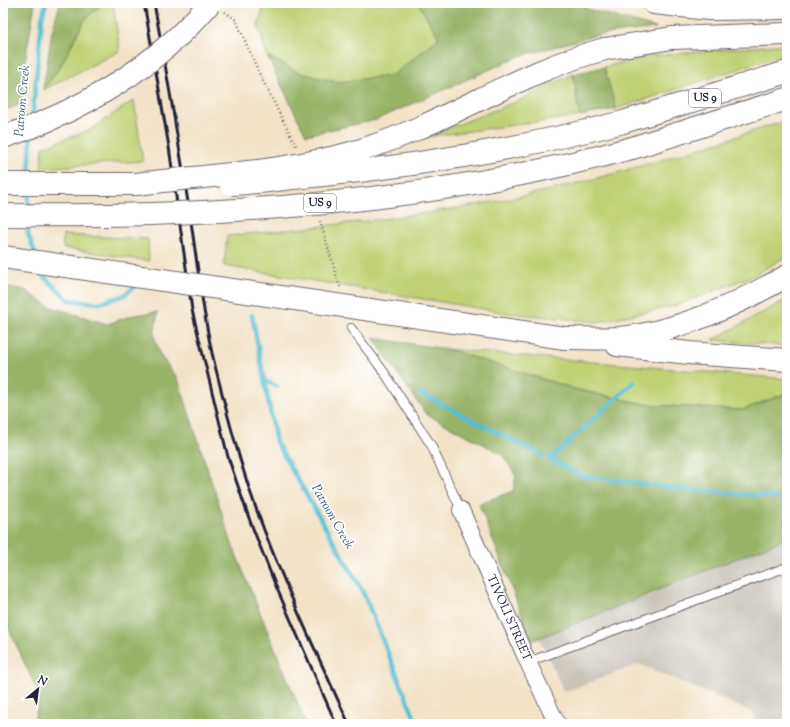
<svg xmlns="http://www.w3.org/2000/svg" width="790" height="727" viewBox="0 0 790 727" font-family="'Sorts Mill Goudy',serif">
<rect width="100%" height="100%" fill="#fff"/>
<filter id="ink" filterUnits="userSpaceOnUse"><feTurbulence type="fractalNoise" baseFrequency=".025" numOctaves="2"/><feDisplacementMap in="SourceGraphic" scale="8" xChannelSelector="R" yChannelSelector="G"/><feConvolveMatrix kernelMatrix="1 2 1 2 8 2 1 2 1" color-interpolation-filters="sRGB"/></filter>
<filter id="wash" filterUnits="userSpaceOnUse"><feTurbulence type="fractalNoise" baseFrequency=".012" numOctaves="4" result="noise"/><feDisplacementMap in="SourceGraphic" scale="16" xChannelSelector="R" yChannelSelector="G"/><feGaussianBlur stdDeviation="0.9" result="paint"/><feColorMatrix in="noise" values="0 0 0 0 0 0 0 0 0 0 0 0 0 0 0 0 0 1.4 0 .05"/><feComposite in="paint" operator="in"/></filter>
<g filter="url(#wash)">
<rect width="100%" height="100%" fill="#f2e2c7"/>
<path fill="#c9c3b8" d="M787 521V724H757L752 712 639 664 564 692 494 539Z"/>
<g fill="#c0d174" stroke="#717a58">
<path d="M104 3H113L120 51 43 90 60 67 85 19Z"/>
<path d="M265 3H418L439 38 393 75 337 82 300 73 267 56 258 25Z"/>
<path d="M787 44V53L616 109 604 67 650 56Z"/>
<path d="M573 74 580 116 426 137 518 101Z"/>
<path d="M134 100 143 161 41 168 43 147 90 130Z"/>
<path d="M787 120V256L755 275 675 306 597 322 507 313 224 266 227 236C316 227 405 218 493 202 593 183 690 152 787 120Z"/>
<path d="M63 235 148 239 149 261 63 248Z"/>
<path d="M787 299V346L713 340Z"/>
<path d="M446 349 787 379V393L742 410 650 405 578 390Z"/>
</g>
<g fill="#98b366" stroke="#5d6a50">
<path d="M3 3H35L24 67 21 104 3 111Z"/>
<path d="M60 3H104L85 19 60 67 43 90 52 31Z"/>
<path d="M418 3H573L591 10 656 28 597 35 520 56 376 120 306 135 267 56 300 73 337 82 393 75 439 38Z"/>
<path d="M604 67 616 109 580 116 573 74Z"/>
<path d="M3 286 25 290 48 306 107 324 134 315 158 312 154 335 160 355 178 379 233 547 306 724H33L40 697 3 616Z"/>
<path d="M373 338 446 349 578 390 650 405 742 410 787 393V538L532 641 479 504 513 491 516 476 502 454 426 414Z"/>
</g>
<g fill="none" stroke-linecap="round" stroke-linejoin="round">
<g stroke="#54bcd1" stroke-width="4.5">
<path d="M32 120 42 18 46 3"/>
<path d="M29 178 31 134"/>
<path d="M28 210 29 190"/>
<path d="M28 222V234L36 255"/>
<path d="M41 269 44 277 69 300 99 303 123 296 138 284"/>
<path d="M252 315 276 442 363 592 417 724"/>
<path d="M264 381 277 386"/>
<path d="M420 393 583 476 683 489 787 498"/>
<path d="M550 459 634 382"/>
</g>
</g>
</g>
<g filter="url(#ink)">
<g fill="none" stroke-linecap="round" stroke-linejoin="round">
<g stroke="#6b656c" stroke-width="10">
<g id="lane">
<path d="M351 328 384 372 431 445 461 510"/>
<path d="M528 662 787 567"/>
</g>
</g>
<g stroke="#6b656c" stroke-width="18">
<g id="street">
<path id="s1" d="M461 510 528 662 557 724"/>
</g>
</g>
<g stroke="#6b656c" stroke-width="24">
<g id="primary">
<path d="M623 122 787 72"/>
<path d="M632 148 787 99"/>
<path d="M3 184H136"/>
</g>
</g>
<g stroke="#6b656c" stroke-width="24">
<g id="highway">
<path d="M654 3 709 9 787 8"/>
<path d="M605 49 672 38 787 34"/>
<path d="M565 338C583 338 601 339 619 338 679 332 735 305 787 276"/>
<path d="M617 345 689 353 787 360"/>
</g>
</g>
<g stroke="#6b656c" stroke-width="2.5" stroke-dasharray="1 3" stroke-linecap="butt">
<path d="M225 12 236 20 259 73 296 146"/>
<path d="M320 221 340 287"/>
</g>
<use href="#lane" stroke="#fff" stroke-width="8"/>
<use href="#street" stroke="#fff" stroke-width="16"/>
<use href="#primary" stroke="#fff" stroke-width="22"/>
<use href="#highway" stroke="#fff" stroke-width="22"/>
<g stroke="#22223b" stroke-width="3">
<path d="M144 3 169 147 192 310 228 457 250 521 275 584 336 724"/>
<path d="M154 3C167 74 179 144 190 215 197 261 202 307 212 353 223 399 235 446 250 491 277 571 314 647 349 724"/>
</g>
<g stroke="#6b656c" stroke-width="24" stroke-linecap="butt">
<g id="primary-bridge">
<path d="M231 184C256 183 280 179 304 177 411 167 518 149 623 122"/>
<path d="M3 215C214 218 428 204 632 148"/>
</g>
</g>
<g stroke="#6b656c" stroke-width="24" stroke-linecap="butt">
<g id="highway-bridge">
<path d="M3 137C81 112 157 66 210 3"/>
<path d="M136 184C212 175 288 172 361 150 445 124 520 71 605 49"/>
<path d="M3 257 565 338"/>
</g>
</g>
<use href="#primary-bridge" stroke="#fff" stroke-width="22"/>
<use href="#highway-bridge" stroke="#fff" stroke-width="22"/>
</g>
</g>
<g text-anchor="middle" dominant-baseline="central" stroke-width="3.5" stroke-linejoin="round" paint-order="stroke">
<g fill="#fff" stroke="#646476" stroke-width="1">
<rect x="689" y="89" width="32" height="18" rx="3"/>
<rect x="304" y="194" width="32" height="18" rx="3"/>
</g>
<g font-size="11" font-weight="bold" fill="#22223b">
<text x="705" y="98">US 9</text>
<text x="320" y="203">US 9</text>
</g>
<g font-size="12" fill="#22223b" stroke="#fff">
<text stroke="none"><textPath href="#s1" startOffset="118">TIVOLI STREET</textPath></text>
</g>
<g font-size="13" font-style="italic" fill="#366077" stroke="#fff">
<text transform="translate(23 101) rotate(-85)">Patroon Creek</text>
<text transform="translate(332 517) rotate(60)">Patroon Creek</text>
</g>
</g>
<rect width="790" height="727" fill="none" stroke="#fff" stroke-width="16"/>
<g transform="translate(38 689) rotate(29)" stroke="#ffffff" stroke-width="3" paint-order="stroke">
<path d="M0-3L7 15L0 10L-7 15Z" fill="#22223b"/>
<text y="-6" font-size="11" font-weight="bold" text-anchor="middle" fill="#22223b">N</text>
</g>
</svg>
